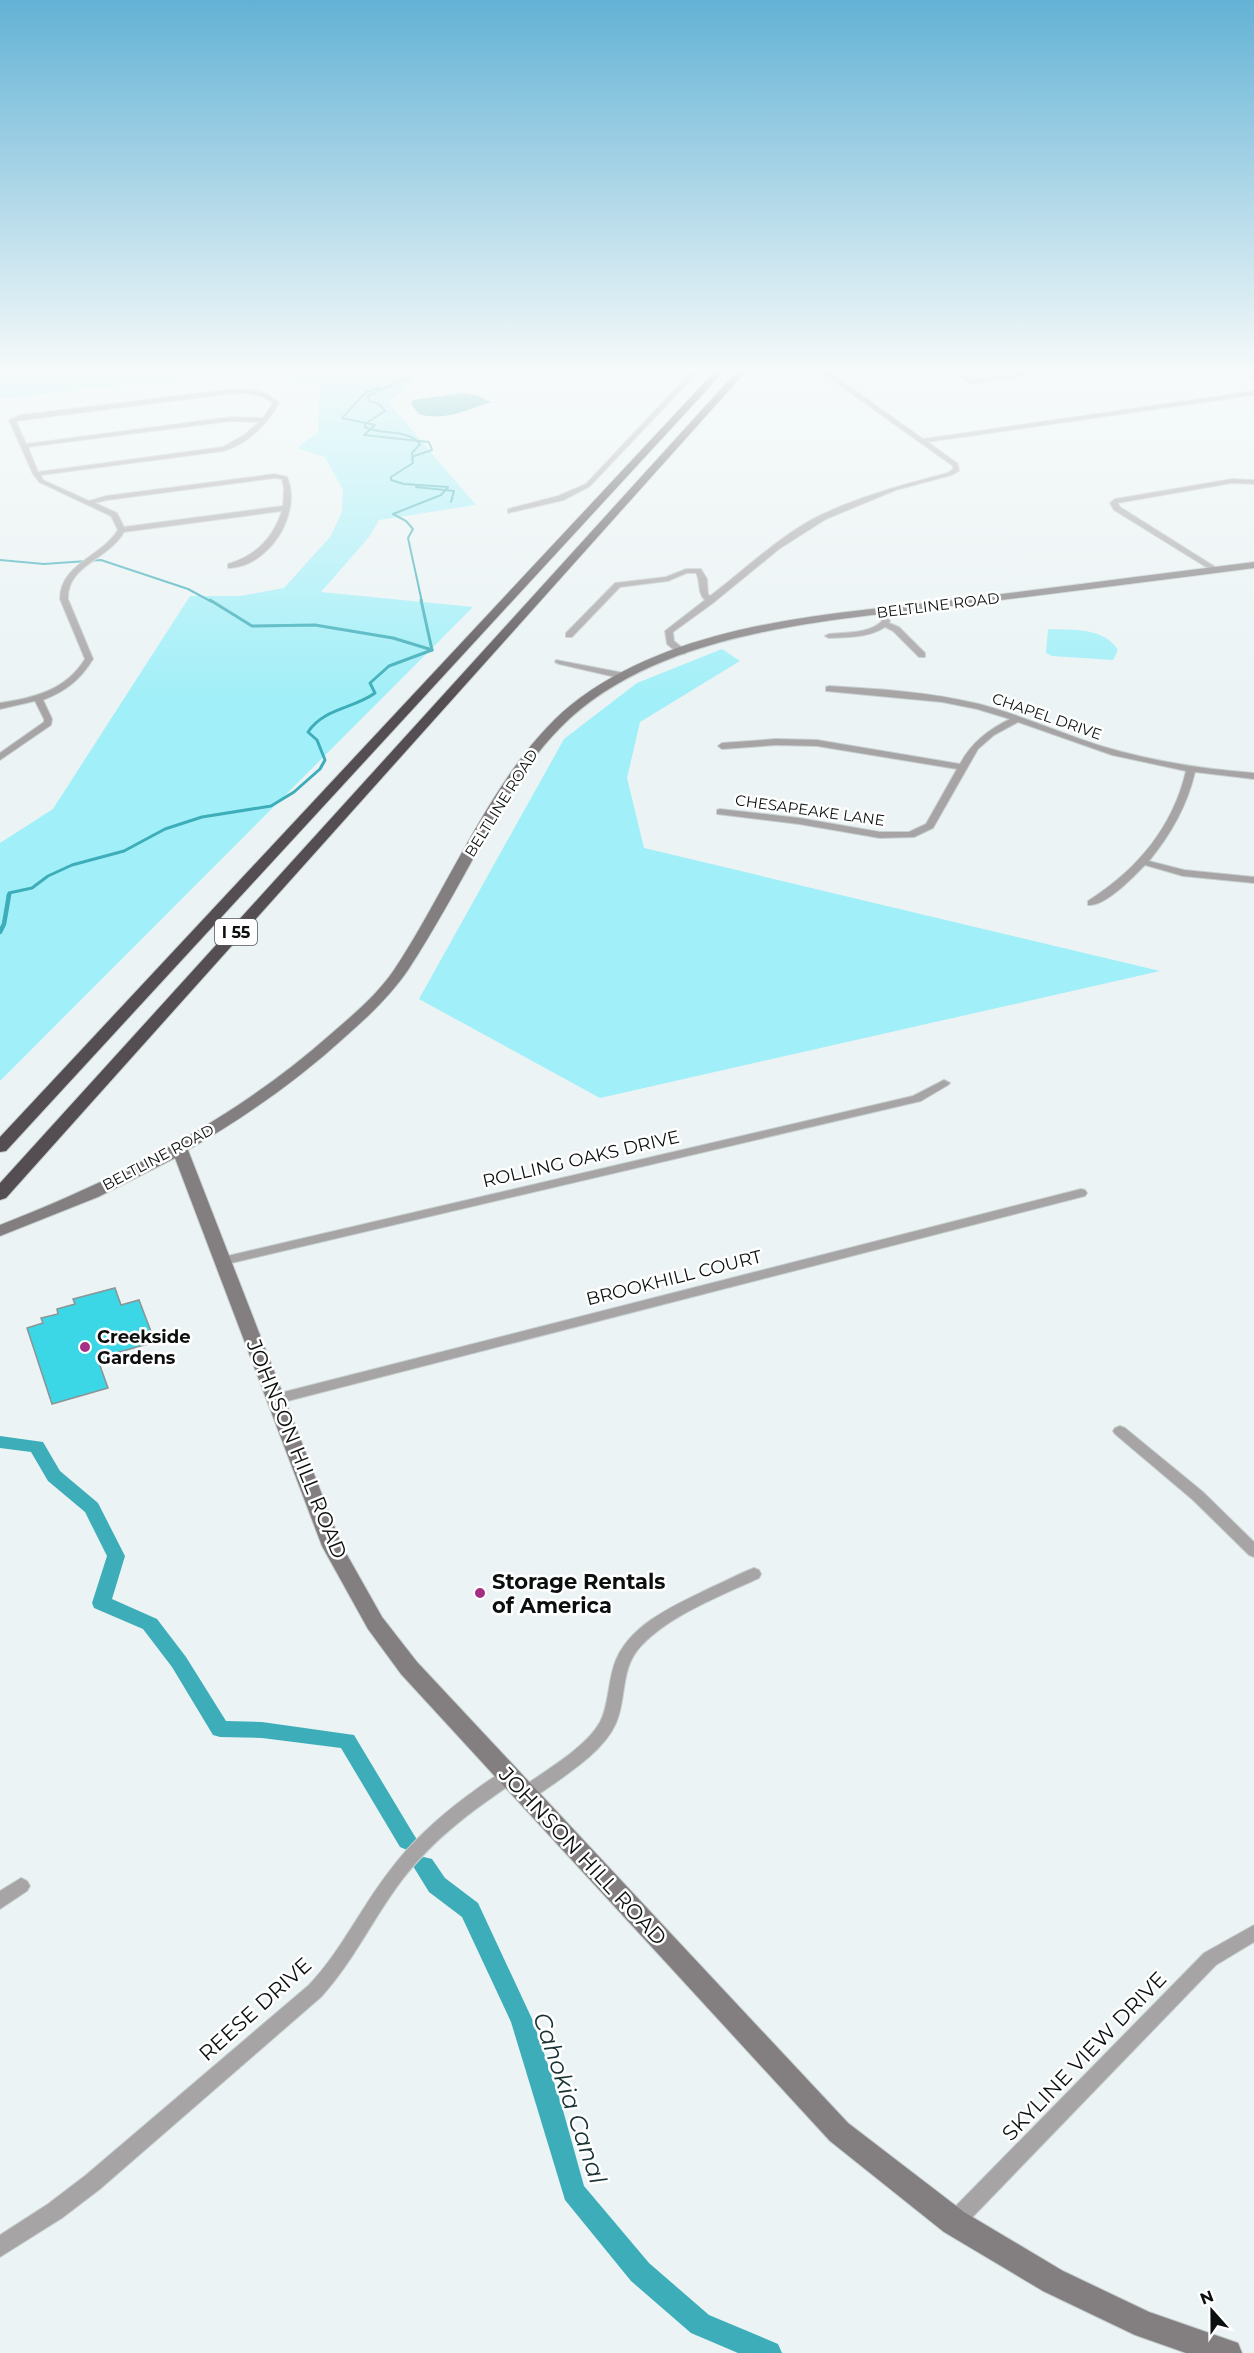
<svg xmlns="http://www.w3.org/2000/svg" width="1254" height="2353" viewBox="0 0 1254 2353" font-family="Montserrat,sans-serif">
<rect width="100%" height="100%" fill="#ebf3f4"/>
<g fill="#a1eff8">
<path d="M0 369H431L388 402 476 505 379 520 369 537 321 592 473 607 0 1081V843L53 809 190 596H240L284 588 330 537 342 512 343 490 325 457 297 448 318 432 320 385 282 377 237 372 0 399Z"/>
<path d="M1048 629C1072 630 1104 627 1118 650L1113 660 1052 656 1046 653Z"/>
<path d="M722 649 740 661 640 722 627 778 644 848 1160 971 600 1098 419 999 564 739 637 683Z"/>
</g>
<path fill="#3daeb9" d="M462 393 476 395 491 402C468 409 445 422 419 414L411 404 413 400Z"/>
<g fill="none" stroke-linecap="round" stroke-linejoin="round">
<g stroke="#3daeb9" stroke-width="2">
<path d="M401 369 399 373 401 379 398 382 368 396 369 401 379 404 385 411 365 424V427C383 436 406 428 420 444L412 453 413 463 391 477V480L404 484 448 487 441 495 393 514 406 521 413 529 408 538 422 602"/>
<path d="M398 381 411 377 415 369"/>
<path d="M379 388 366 392 342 418 375 425 364 435 429 442 432 450 414 456 412 459"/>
<path d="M416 487 454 491 451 502"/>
<path d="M0 560 44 564 101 560 188 589 212 602"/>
</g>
<g stroke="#3daeb9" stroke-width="3">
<path d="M210 600 252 626 315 625 393 638 429 649"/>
<path d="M421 600 432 650"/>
<path d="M8 896 9 893 32 888 48 876 72 865 124 851 165 829 202 817 271 806 294 792 320 769 325 760 317 740 308 732C324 708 353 709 375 693L370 683 389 666 432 650"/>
</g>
<path stroke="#3daeb9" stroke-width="4.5" d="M0 932 4 924 9 895"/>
<g fill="#3daeb9" fill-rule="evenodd">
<path d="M0 1436 43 1442 60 1471 98 1503 125 1556 112 1599 157 1619 186 1657 226 1721 262 1722 354 1735 414 1835 418 1841 414 1847 407 1850 400 1847 341 1748 262 1738 220 1737 213 1735 172 1667 143 1629 94 1608 92 1603 107 1556 85 1512 48 1481 31 1452 0 1448Z"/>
<path d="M424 1857 432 1859 445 1878 478 1903 533 2021 561 2103 584 2186 649 2263 709 2315 778 2344 782 2353H738L691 2333 631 2281 565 2200 511 2022 462 1917 429 1892 413 1866 416 1859Z"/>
</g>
</g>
<path fill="#3bd7e6" stroke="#8c9495" stroke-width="1.5" d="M115 1288 121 1305 139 1300 155 1342 116 1353 117 1355 98 1360 108 1388 52 1404 27 1328 43 1323 41 1318 58 1314 57 1309 75 1304 73 1299Z"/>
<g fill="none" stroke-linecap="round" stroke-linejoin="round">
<g stroke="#c7cfcf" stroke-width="2">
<g id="street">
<path d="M694 369H701L590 486 564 500 508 513V509L558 496 586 484Z"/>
<path d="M817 369H825L923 439 1254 391V395L928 442 958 464 959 471 952 475 896 490 826 519 779 549 713 603 673 632 674 641 685 650V654H679L667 644 665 631 705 600C697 593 701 582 696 573H687L668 581 620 587 572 637H566V633L615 583 666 577 686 569H701L707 579 708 594 710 596C746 569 780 535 821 515 861 496 905 484 948 473L953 469V466Z"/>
<path d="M947 369H955L972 380 1049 369H1068L971 384Z"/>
<path d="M1234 369H1242L1254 376V380Z"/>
<path d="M226 390C245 389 265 388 279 403 268 424 247 444 224 451L41 475 43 480 89 501 106 496 275 474 287 477C300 507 279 549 249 563 243 566 237 567 231 568H228V564C256 556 273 538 282 511L124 532C108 560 67 565 68 599L93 659C80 680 66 691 43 700L52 719 51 725 0 760V753L44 722V719L35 701 0 709V703C34 698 66 690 85 659L60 599C60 564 101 557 118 530L111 516 39 482 33 474 9 420 21 415ZM246 393 263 397 273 403 263 418 231 417 26 444 16 421 226 394ZM231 421 259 422 244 435 223 447 38 472 28 447ZM275 478 282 479 284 489 283 506 124 527 117 513 95 503 107 500Z"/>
<path d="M1232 479 1254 480V484L1232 483 1118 503 1120 507 1217 568 1218 570 1214 572 1114 510 1110 503 1115 499Z"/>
<path d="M876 610H882L890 621 889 623 899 627 925 653V657H919L893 631 885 627C869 638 848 637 829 638L825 636 829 634C846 632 869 634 882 621L875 612Z"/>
<path d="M556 660 624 673 628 676 624 679 559 664 555 662Z"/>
<path d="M829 686C880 689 930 692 979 704 1021 715 1060 733 1101 746 1151 761 1202 769 1254 773V779L1195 772C1187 806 1171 834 1149 861L1184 870 1254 877V883L1183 876 1145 865C1133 877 1105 907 1088 905V901C1137 870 1173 827 1186 771L1112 755 1018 722 994 735 978 749 933 828 914 837 880 838 799 824 717 814V810L720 809 799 818 880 832H909L926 824 957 769 817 746 776 745 722 749 718 746 722 743 776 739 817 740 960 764C971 743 988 730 1010 719L977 709 942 702 826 691V687Z"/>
<path d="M944 1080 950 1083 948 1085 921 1101 223 1265 217 1261 223 1257 913 1096Z"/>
<path d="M1081 1189 1085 1190 1087 1193 1085 1196 276 1404 271 1402 269 1399 271 1396 276 1394Z"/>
<path d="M1120 1426 1125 1428 1203 1492 1254 1542V1557L1249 1555 1193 1500 1115 1434 1113 1431 1115 1428Z"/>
<path d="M754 1568 759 1570 761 1574 759 1578C721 1596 670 1615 641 1646 620 1668 627 1698 616 1723 603 1754 558 1780 532 1799L526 1801 520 1799 518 1794 520 1789C544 1771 586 1748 600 1722 609 1706 608 1678 616 1660 632 1622 678 1604 712 1587 726 1581 740 1573 754 1568Z"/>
<path d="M510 1769 516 1771 518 1776 516 1781C474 1809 433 1839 402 1880 373 1918 354 1961 321 1997L100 2189 62 2218 0 2257V2235L48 2204 86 2175 309 1985C342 1950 361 1907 391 1869 412 1841 439 1817 467 1796 480 1787 495 1774 510 1769Z"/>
<path d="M21 1878 27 1881 30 1886 27 1891 0 1909V1891Z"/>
<path d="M1254 1925V1942L1216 1965 961 2229 954 2232 947 2229 944 2222 947 2215 1204 1953Z"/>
</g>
</g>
<g stroke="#c7cfcf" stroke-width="2">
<path id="secondary" d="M1254 562V568C1161 580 1069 592 976 603 843 620 660 626 560 728 527 761 503 805 480 846 457 888 434 930 408 970 391 995 369 1016 346 1036 298 1080 245 1117 188 1150L342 1546 382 1617 417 1662 848 2123 964 2212 1063 2271 1149 2312 1238 2343 1242 2353H1186L1135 2335 1043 2291 944 2232 830 2141 401 1674 368 1629 322 1546 175 1158 98 1197 0 1236V1225C120 1178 234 1120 331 1034 353 1015 377 995 394 970 450 887 499 757 580 698 688 620 835 614 962 599 1060 587 1157 574 1254 562Z"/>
</g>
<g stroke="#c7cfcf" stroke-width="2">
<g id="highway">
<path d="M717 369H726L6 1151 0 1152V1137Z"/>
<path d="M739 369H748L6 1198 0 1200V1183Z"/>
</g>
</g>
<use href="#street" fill="#a7a4a6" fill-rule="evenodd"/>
<use href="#secondary" fill="#837f81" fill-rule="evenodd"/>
<use href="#highway" fill="#544e52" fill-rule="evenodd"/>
</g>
<linearGradient id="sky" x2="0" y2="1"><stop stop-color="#63b2d5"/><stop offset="0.53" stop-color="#f6fafa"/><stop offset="1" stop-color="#f6fafa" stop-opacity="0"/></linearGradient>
<rect width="1254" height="699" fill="url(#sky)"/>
<g fill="#a62f86" stroke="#fff" stroke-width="2">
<circle cx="85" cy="1347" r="6"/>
<circle cx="480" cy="1593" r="6"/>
</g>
<g text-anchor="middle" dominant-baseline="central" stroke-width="5" stroke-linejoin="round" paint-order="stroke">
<g font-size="15" fill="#0c0f0f" stroke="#fff">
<text transform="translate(938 605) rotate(-7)">BELTLINE ROAD</text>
<text transform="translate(1047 716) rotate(19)">CHAPEL DRIVE</text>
<text transform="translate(501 803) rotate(-58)">BELTLINE ROAD</text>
<text transform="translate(810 810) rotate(8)">CHESAPEAKE LANE</text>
<text transform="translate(158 1157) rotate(-28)">BELTLINE ROAD</text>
</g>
<rect fill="#fff" stroke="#555757" stroke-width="1.5" x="215" y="919" width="42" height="26" rx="4.5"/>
<g font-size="16" font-weight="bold" fill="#0c0f0f">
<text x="236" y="932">I 55</text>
</g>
<g font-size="18" fill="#0c0f0f" stroke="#fff">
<text transform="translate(581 1159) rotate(-13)">ROLLING OAKS DRIVE</text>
<text transform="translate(674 1278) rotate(-14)">BROOKHILL COURT</text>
</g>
<g font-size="18" font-weight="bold" fill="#0c0f0f" stroke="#fff" text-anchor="start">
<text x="97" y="1337">Creekside<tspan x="97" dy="21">Gardens</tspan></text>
</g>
<g font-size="21" fill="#0c0f0f" stroke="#fff">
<text transform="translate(297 1449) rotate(68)">JOHNSON HILL ROAD</text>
<text transform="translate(583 1856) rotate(47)">JOHNSON HILL ROAD</text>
<text transform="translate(255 2009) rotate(-42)">REESE DRIVE</text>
<text transform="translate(1084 2056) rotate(-46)">SKYLINE VIEW DRIVE</text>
</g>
<g font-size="21" font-weight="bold" fill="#0c0f0f" stroke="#fff" text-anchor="start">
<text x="492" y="1581">Storage Rentals<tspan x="492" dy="24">of America</tspan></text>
</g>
<g font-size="24" font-style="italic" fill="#183133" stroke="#fff">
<text transform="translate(570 2098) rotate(71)">Cahokia Canal</text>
</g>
</g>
<g transform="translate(1212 2311) rotate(339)" stroke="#ffffff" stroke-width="4.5" paint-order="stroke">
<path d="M0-4.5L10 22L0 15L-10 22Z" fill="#0c0f0f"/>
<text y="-9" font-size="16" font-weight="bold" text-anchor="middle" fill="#0c0f0f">N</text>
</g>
</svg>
